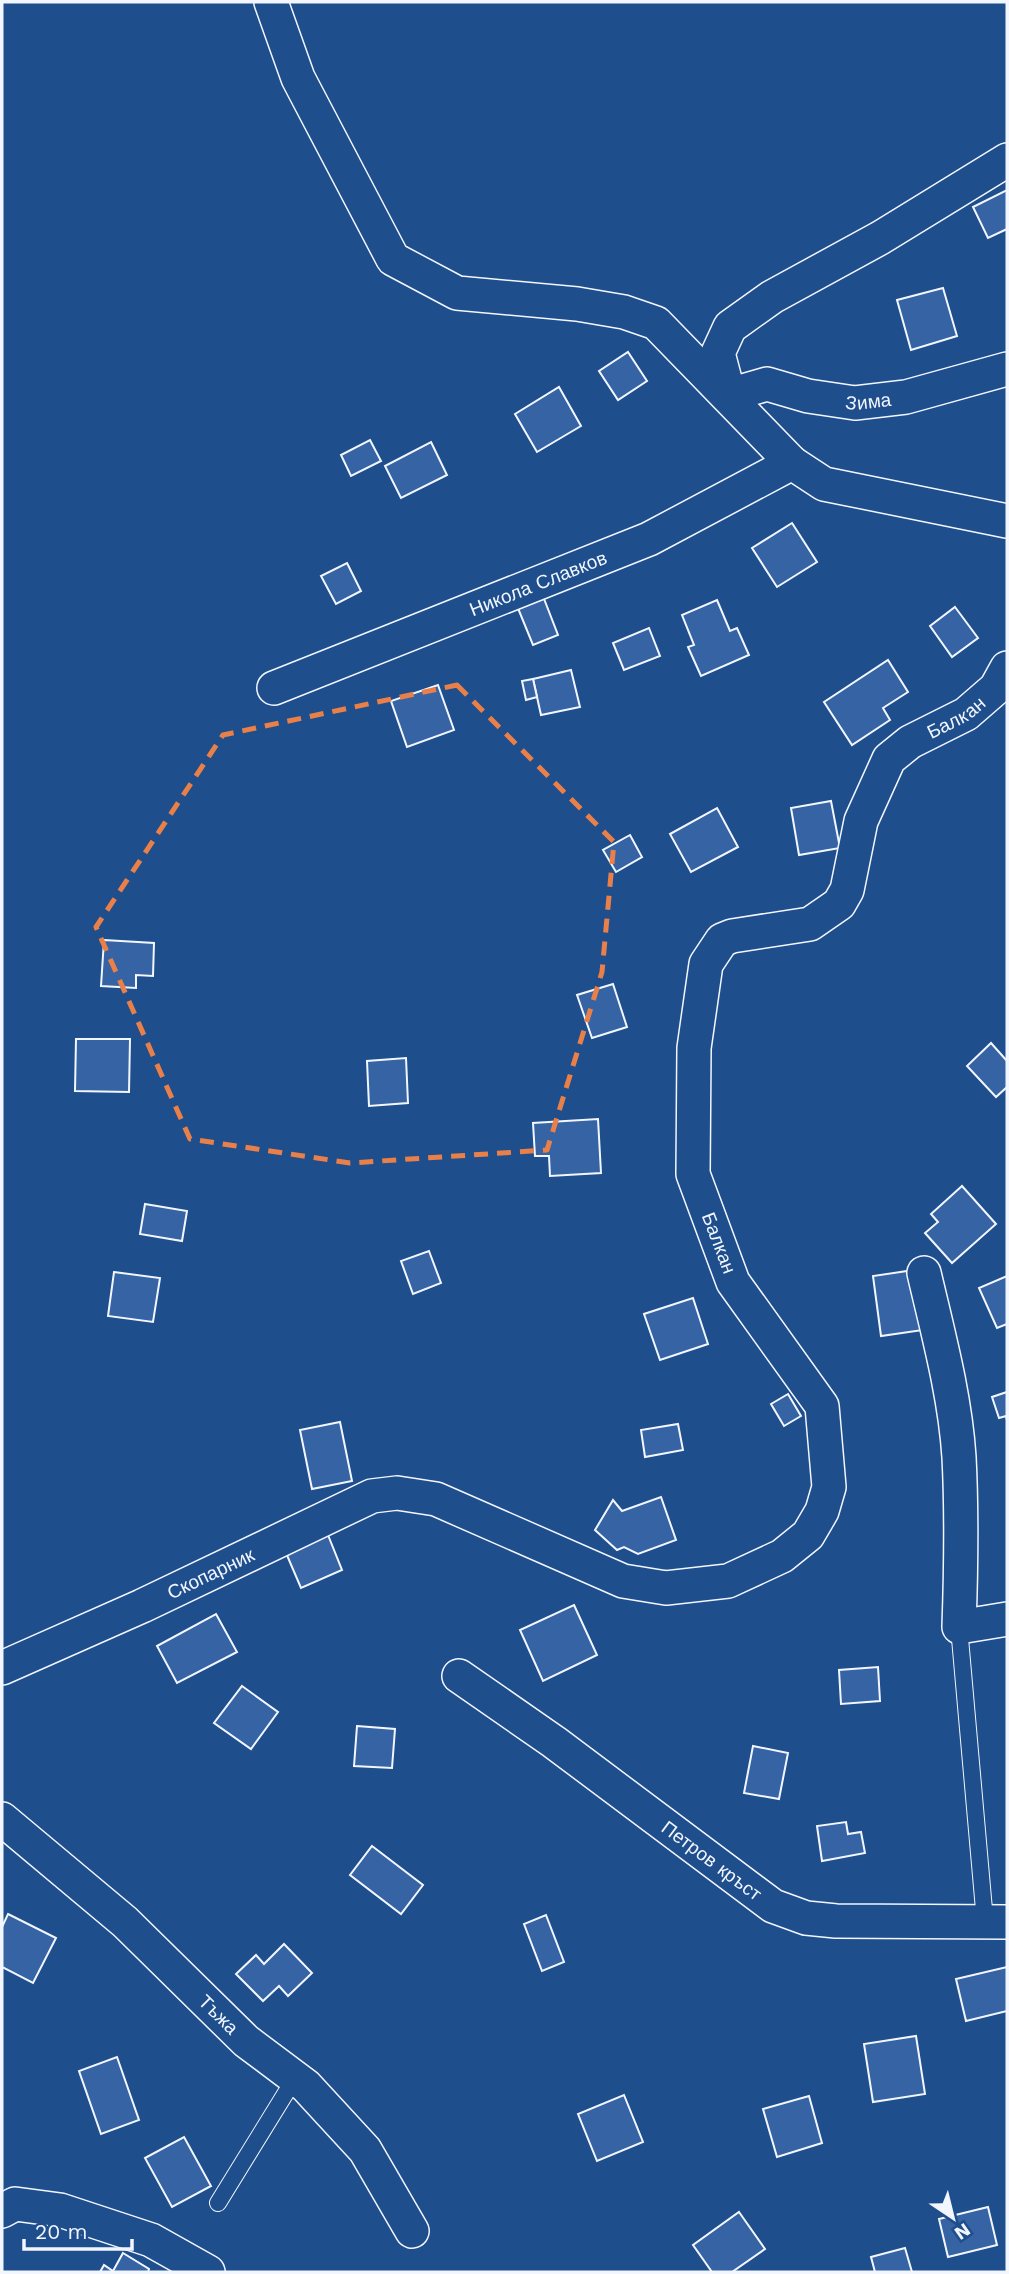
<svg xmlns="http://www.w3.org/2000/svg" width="1009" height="2274" viewBox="0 0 1009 2274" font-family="'Work Sans',sans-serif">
<rect width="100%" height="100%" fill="#1f4e8c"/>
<g fill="#3563a3" stroke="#f2f6ff" stroke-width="2">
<path d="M1007 190V229L988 238 973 207Z"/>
<path d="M943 288 957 336 911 350 897 300Z"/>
<path d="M628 352 647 381 618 400 599 371Z"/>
<path d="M559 387 581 426 537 452 515 414Z"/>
<path d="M370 440 381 461 351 476 341 455Z"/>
<path d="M431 442 447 475 401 498 385 466Z"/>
<path d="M792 523 817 562 777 587 752 548Z"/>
<path d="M347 563 361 591 336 604 321 576Z"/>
<path d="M541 591 558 635 533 645 515 601Z"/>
<path d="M717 600 730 631 737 628 749 655 701 676 688 647 694 645 682 615Z"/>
<path d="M955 607 978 638 952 657 930 626Z"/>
<path d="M649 628 660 656 624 670 613 643Z"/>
<path d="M888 660 908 692 883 708 890 720 852 745 824 702Z"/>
<path d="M571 670 580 707 541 715 533 679Z"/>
<path d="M533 679 537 697 526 700 522 681Z"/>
<path d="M438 685 454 730 407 747 391 701Z"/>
<path d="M831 801 840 848 799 855 791 808Z"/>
<path d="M717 808 738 847 691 872 670 834Z"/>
<path d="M630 835 642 857 616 872 603 850Z"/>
<path d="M104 940 154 943 153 976 136 975V988L101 986Z"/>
<path d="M613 984 627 1027 592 1038 577 995Z"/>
<path d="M76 1039H130L129 1092 75 1091Z"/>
<path d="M991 1043 1007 1061V1087L996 1097 967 1066Z"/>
<path d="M406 1058 408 1103 369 1106 367 1061Z"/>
<path d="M598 1119 601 1173 550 1176 549 1156H535L533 1123Z"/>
<path d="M962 1186 996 1224 952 1263 925 1233 938 1222 931 1214Z"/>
<path d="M145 1204 187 1211 182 1241 140 1234Z"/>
<path d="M429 1251 441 1283 413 1294 401 1261Z"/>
<path d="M914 1270 923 1330 881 1336 873 1276Z"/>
<path d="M114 1272 160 1278 153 1322 108 1316Z"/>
<path d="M1007 1276V1324L997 1328 979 1288Z"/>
<path d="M693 1298 708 1344 660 1360 644 1314Z"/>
<path d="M1007 1392V1420L1006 1416 999 1418 992 1397Z"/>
<path d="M788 1394 801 1416 784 1426 771 1404Z"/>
<path d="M340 1422 352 1481 312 1489 300 1430Z"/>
<path d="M678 1424 683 1450 645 1457 641 1430Z"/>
<path d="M661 1497 676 1540 638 1554 624 1547 617 1550 595 1530 613 1500 622 1511Z"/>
<path d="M328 1535 342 1570 301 1588 286 1553Z"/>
<path d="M574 1605 597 1655 543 1681 520 1630Z"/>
<path d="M216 1614 237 1652 177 1683 157 1646Z"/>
<path d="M878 1667 880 1701 841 1704 839 1670Z"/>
<path d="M242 1686 278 1712 251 1749 214 1723Z"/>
<path d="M357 1726 395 1729 392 1768 354 1766Z"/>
<path d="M753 1746 788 1753 779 1799 744 1793Z"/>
<path d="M846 1822 848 1834 861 1832 865 1853 822 1861 817 1826Z"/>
<path d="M372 1846 423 1885 401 1914 350 1875Z"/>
<path d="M8 1914 56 1938 33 1983 2 1967V1927Z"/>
<path d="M546 1915 564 1962 542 1971 524 1924Z"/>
<path d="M284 1944 312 1973 288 1996 279 1986 263 2001 236 1974 256 1955 264 1964Z"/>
<path d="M1007 1967V2011L966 2021 956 1979Z"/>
<path d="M916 2036 925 2094 873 2102 864 2044Z"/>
<path d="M117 2057 139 2120 101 2134 79 2071Z"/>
<path d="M624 2095 643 2142 597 2161 578 2114Z"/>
<path d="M809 2096 822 2143 777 2157 763 2109Z"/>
<path d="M184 2137 211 2186 172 2207 145 2158Z"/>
<path d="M988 2207 997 2245 948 2257 939 2219Z"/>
<path d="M739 2212 765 2249 732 2272H712L693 2245Z"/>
<path d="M905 2248 912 2272H875L871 2257Z"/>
<path d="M123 2253 149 2269 148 2272H100L104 2265 113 2271Z"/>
</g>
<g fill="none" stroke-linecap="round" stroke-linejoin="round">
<g stroke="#f2f6ff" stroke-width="18">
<g id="lane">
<path d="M959 1627 985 1921"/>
<path d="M218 2203 295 2078"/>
</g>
</g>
<g stroke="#f2f6ff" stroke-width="36">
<g id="street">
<path d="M271 2 298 78 393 259 457 293 577 304 624 312 656 323 792 463 824 484 1007 521"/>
<path id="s1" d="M1007 160 880 238 772 297 730 327 718 353 729 395 767 384 808 396 855 403 906 397 1007 369"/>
<path id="s2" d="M274 688 649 539 792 463"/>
<path d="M924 1273C938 1333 955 1395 959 1457 962 1514 961 1570 959 1627L1007 1619"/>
<path id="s3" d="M2 1668 142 1606 372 1496 397 1493 436 1499 623 1581 666 1588 728 1581 782 1556 808 1535 822 1511 829 1487 822 1406 733 1282 693 1174 694 1048 706 964 722 940 732 936 810 924 839 904 847 890 861 821 889 759 910 742 966 714 996 688 1007 668"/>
<path id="s4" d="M459 1676 554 1742 773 1906 806 1918 836 1921 1007 1922"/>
<path id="s5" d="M2 1819 125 1922 246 2041 306 2086 365 2150 412 2231"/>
<path d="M2 2211 15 2204 60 2210 151 2240 208 2272"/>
</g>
</g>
<use href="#lane" stroke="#1f4e8c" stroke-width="16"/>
<use href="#street" stroke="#1f4e8c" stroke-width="33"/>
</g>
<path fill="none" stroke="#ea8049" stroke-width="5" stroke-dasharray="14 9" stroke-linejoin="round" d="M457 685 614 842 602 972 547 1150 350 1163 190 1139 96 927 223 735Z"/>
<g text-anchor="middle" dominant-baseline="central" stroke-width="5" stroke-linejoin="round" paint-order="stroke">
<g font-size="19" fill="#f2f6ff" stroke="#1f4e8c">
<text stroke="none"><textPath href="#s1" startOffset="539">Зима</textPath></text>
<text stroke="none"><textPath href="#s2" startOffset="284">Никола Славков</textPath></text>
<text stroke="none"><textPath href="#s3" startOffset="1876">Балкан</textPath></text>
<text transform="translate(719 1243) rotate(69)">Балкан</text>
<text stroke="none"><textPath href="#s3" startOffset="229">Скопарник</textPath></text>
<text stroke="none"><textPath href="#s4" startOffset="313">Петров кръст</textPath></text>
<text stroke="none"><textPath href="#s5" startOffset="292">Тъжа</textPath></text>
</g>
</g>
<rect width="1009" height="2274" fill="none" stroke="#f2f6ff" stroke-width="7"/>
<g transform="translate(953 2218) rotate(145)" stroke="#1f4e8c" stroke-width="5" paint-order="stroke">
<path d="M0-5L12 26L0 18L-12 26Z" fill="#f2f6ff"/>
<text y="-10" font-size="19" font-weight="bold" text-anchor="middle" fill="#f2f6ff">N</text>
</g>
<path d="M24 2239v10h108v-10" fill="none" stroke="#f2f6ff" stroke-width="3.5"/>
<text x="35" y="2239" font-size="21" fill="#f2f6ff" stroke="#1f4e8c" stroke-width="5" paint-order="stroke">20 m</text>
</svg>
